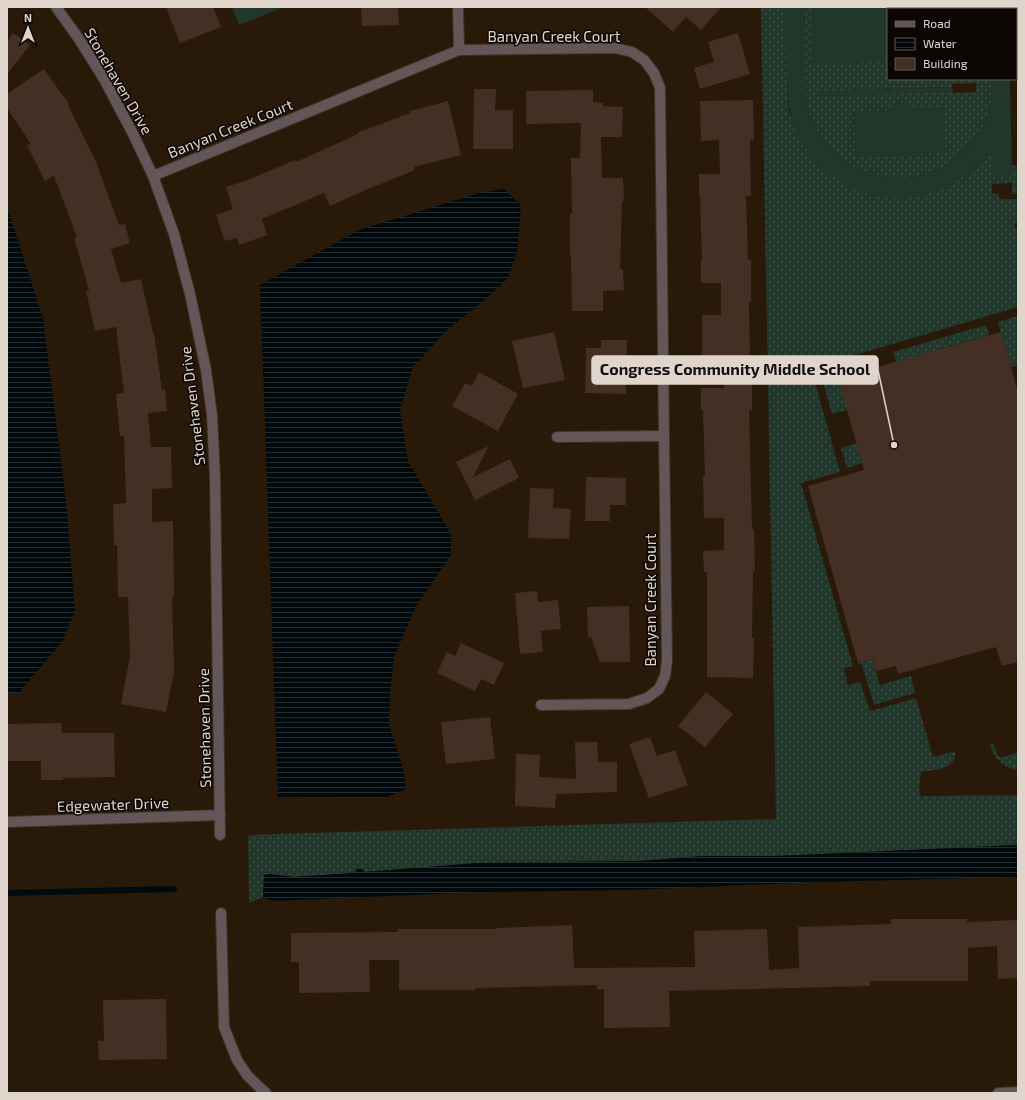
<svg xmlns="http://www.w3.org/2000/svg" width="1025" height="1100" viewBox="0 0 1025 1100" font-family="'Exo 2',sans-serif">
<defs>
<pattern id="grass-dots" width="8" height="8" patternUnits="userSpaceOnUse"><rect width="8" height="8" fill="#21372c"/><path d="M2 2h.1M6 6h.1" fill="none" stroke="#415349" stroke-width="1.8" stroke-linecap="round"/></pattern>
<pattern id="water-rules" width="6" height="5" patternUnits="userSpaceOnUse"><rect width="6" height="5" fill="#000a0c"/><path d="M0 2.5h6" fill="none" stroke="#252d2e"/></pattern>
</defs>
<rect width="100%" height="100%" fill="#291909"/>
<g fill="url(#grass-dots)" fill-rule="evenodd">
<path d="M761 7H786L787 87 789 110 796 132 820 166 836 178 855 189 876 196 952 184 973 169 988 154 991 155 992 159 1011 175V165L1018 166V193L1012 194V183L992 184V194H998L999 199H1018V222H1015V229L1018 230V307L811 368 840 472 801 483 853 666 844 668 848 685 860 682 870 711 916 698 933 757 952 752 955 753C957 769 932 771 921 771L919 792 921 796 1018 795V845L777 856H703L640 861 477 863 365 872 362 869 354 873 293 877 270 874 264 875 263 897 249 903 248 835 776 819Z"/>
<path d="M804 7H990V9H888V79H991C991 90 992 102 989 112 984 127 973 142 962 153 916 196 844 182 815 127 804 106 805 82 805 59 805 42 805 24 804 7ZM976 83V92L953 93V91L819 96V92L952 87V84ZM892 103 906 102V110L856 157 854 112 892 110Z"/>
<path d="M1018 316V365L1011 367 998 322Z"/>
<path d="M986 325 989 335 896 362 893 352Z"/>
<path d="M851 364 854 374 847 410 832 414 820 372Z"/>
<path d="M857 443 862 463 847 468 841 448Z"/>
<path d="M872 659 880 685 911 676 915 693 874 705 862 665 858 663Z"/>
<path d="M992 743H993L998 756 1002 757 1018 753V770C1004 768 993 758 990 744Z"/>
</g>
<g fill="#21372c">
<path d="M232 7H284L239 25Z"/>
<path d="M786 7H804C805 24 805 41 805 59 805 82 804 106 815 127 844 182 916 196 962 153 973 142 984 127 989 112 992 102 991 90 991 79H1010L1012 175H992V159L991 155 988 154C977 165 965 178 950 185 937 191 916 198 901 198 887 198 866 195 854 189 831 178 804 155 795 130 787 107 787 85 787 61 786 43 786 25 786 7Z"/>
<path d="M813 7H983V9H888V61L812 63Z"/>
<path d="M952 87 953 91 819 97V92Z"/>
<path d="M906 102 907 109 944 108 946 153 856 157 854 111 892 110V103Z"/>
</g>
<g fill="url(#water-rules)">
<path d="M504 189 521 206 517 253 508 278 486 299 448 329 413 367 400 410 408 461 451 534V555L416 606 394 657 390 695 389 725 402 764 406 789 385 798 278 797 260 285 359 230 479 193Z"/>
<path d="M7 207 43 318 67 510 75 612 62 642 19 693H7Z"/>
<path d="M1018 845V877L819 882 631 890 484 892 272 901 263 897 264 875 270 874 293 877 354 873 357 869H362L365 872 477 863 640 861 703 856H777Z"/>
</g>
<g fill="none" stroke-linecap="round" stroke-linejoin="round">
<path stroke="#000a0c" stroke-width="6" d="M7 893 174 889"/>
</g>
<g fill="#442f24">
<path d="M166 7H213L221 27 180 43Z"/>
<path d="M361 7H398L399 25 362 26Z"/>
<path d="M645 7H721L701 30 686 17 673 32Z"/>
<path d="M13 33 30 45 7 74V42Z"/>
<path d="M738 33 750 74 700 89 694 68 714 62 708 42Z"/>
<path d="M44 69 69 104 68 105 96 162 119 225 125 224 130 243 111 249 121 283 141 279 153 333H154L162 390 165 389 167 411 148 413 151 447H171L172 488 152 489V522L173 521 174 596H172L174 672 166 712 121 704 130 656 128 597H118L117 545H114L113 504 126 503 124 436H120L116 394 124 393 116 327 95 331 86 291 89 290 74 238 77 237 54 176 45 181 27 145 31 144 7 108V94Z"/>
<path d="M474 89H496L495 110H513V149H473Z"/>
<path d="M593 90V102L603 103V106L623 107 622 137H601L602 178H623L624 201H622L620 269H623L624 290 603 291V311H572L571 255H570V214H572L571 158H580L581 123 526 124V91Z"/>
<path d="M753 100 754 140H750L751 196H746L748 260H751V302H749L750 369H752V410H749L752 529H754L755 571H753L752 638H754L753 678 707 677V572H704L703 551 724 550V518H704L703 476H705L703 410H701V388H724L723 356 702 357V315H721V283H701V260H702L700 197H699V174H720L719 140 701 141 700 101Z"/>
<path d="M448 101 461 155 414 167 415 170 368 189 330 206 324 193 262 219 267 235 239 245 237 238 225 241 216 215 233 209 226 187 245 181 295 160 296 162 358 134 357 133 410 113V111Z"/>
<path d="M554 332 565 380 523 388 512 341Z"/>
<path d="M1001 332 1018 392V662L1002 666 996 647 898 674 896 666 876 671 872 659 858 663 808 486 864 470 838 378Z"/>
<path d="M601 340H627L626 394 585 393 586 348H601Z"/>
<path d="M479 372 518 394 498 431 452 406 465 383 472 386Z"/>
<path d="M489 446 473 477 510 459 519 478 475 500 456 462Z"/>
<path d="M586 477 626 478V505H610V521H585Z"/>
<path d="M530 488 554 489 553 508 571 509 569 539 528 538Z"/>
<path d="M537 591 538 602 558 600 561 629 541 631 543 652 520 654 515 593Z"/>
<path d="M629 606 630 662H600L591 637 588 638 587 607Z"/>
<path d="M461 643 504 663 494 685 481 679 475 691 437 673 447 652 455 656Z"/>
<path d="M706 692 733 714 705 747 678 726Z"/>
<path d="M490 717 495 759 446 764 441 722Z"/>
<path d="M61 723 62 733H114L115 777 63 778V780H41V761H7V724Z"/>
<path d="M650 737 657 756 675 750 688 785 649 798 629 744Z"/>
<path d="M575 742H597L598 762H617V792L556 794 555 808 515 806 516 754 540 755 539 777 576 779Z"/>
<path d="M891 919H967V922L1018 920V978L998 979 997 946 968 948V981H870V986L669 991 670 1027 604 1028V989H597V985L475 988V990H399V960H369L370 992 299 993V962H291V933L398 932V929H496V928L572 925 574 968 695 967 694 931 767 929 769 970 799 968 798 927 891 924Z"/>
<path d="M166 999 167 1059 99 1060 98 1041H104L103 1000Z"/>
</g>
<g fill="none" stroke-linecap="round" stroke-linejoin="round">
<g stroke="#433324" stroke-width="12">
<g id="minor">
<path d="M56 7 79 39 104 79 133 134 153 176 174 234 190 294 206 370 212 415 215 477 220 835"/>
<path d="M458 7 459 50"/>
<path d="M153 176 459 50 615 48 632 52 644 60 654 73 660 88 664 436 667 661 665 676 659 689 647 698 629 704 541 705"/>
<path d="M557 437 664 436"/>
<path d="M7 822 220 815"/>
<path d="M221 913 224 1027 237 1060 247 1075 257 1085 266 1093"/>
<path d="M998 1093 1018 1092"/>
</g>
</g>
<use href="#minor" stroke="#635658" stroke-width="10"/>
</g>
<g text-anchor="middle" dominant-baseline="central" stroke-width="3" stroke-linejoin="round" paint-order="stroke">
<g font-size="15" fill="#e0d5cb" stroke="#0c0602">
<text x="554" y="36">Banyan Creek Court</text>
<text transform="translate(119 81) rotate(60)">Stonehaven Drive</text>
<text transform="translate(230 128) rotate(-22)">Banyan Creek Court</text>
<text transform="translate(192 406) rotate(-97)">Stonehaven Drive</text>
<text transform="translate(650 600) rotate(-90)">Banyan Creek Court</text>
<text transform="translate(204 728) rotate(-91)">Stonehaven Drive</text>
<text transform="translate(113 804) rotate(-2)">Edgewater Drive</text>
</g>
</g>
<path fill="none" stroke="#e0d5cb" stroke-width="1.5" d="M894 445L878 370"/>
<circle fill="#e0d5cb" stroke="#0c0602" stroke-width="1.5" cx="894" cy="445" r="4"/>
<rect fill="#e0d5cb" stroke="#e0d5cb" stroke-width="1.5" x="592" y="356" width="286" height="28" rx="4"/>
<g font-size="16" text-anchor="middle" font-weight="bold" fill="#111">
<text x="735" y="375">Congress Community Middle School</text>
</g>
<rect width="1025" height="1100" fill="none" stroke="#e0d5cb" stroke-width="16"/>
<rect x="887" y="8" width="130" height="72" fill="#0c0602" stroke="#615952"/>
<rect x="895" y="21" width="20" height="6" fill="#635658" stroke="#615952"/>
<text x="923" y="28" font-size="12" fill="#e0d5cb">Road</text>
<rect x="895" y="38" width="20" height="12" fill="url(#water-rules)" stroke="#615952"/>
<text x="923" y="48" font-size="12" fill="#e0d5cb">Water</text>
<rect x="895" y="58" width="20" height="12" fill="#442f24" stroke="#615952"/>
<text x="923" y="68" font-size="12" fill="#e0d5cb">Building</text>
<g transform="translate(28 28)" stroke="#0c0602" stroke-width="3" paint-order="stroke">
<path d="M0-3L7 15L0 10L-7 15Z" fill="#e0d5cb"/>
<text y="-6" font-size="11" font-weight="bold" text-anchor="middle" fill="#e0d5cb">N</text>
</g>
</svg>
